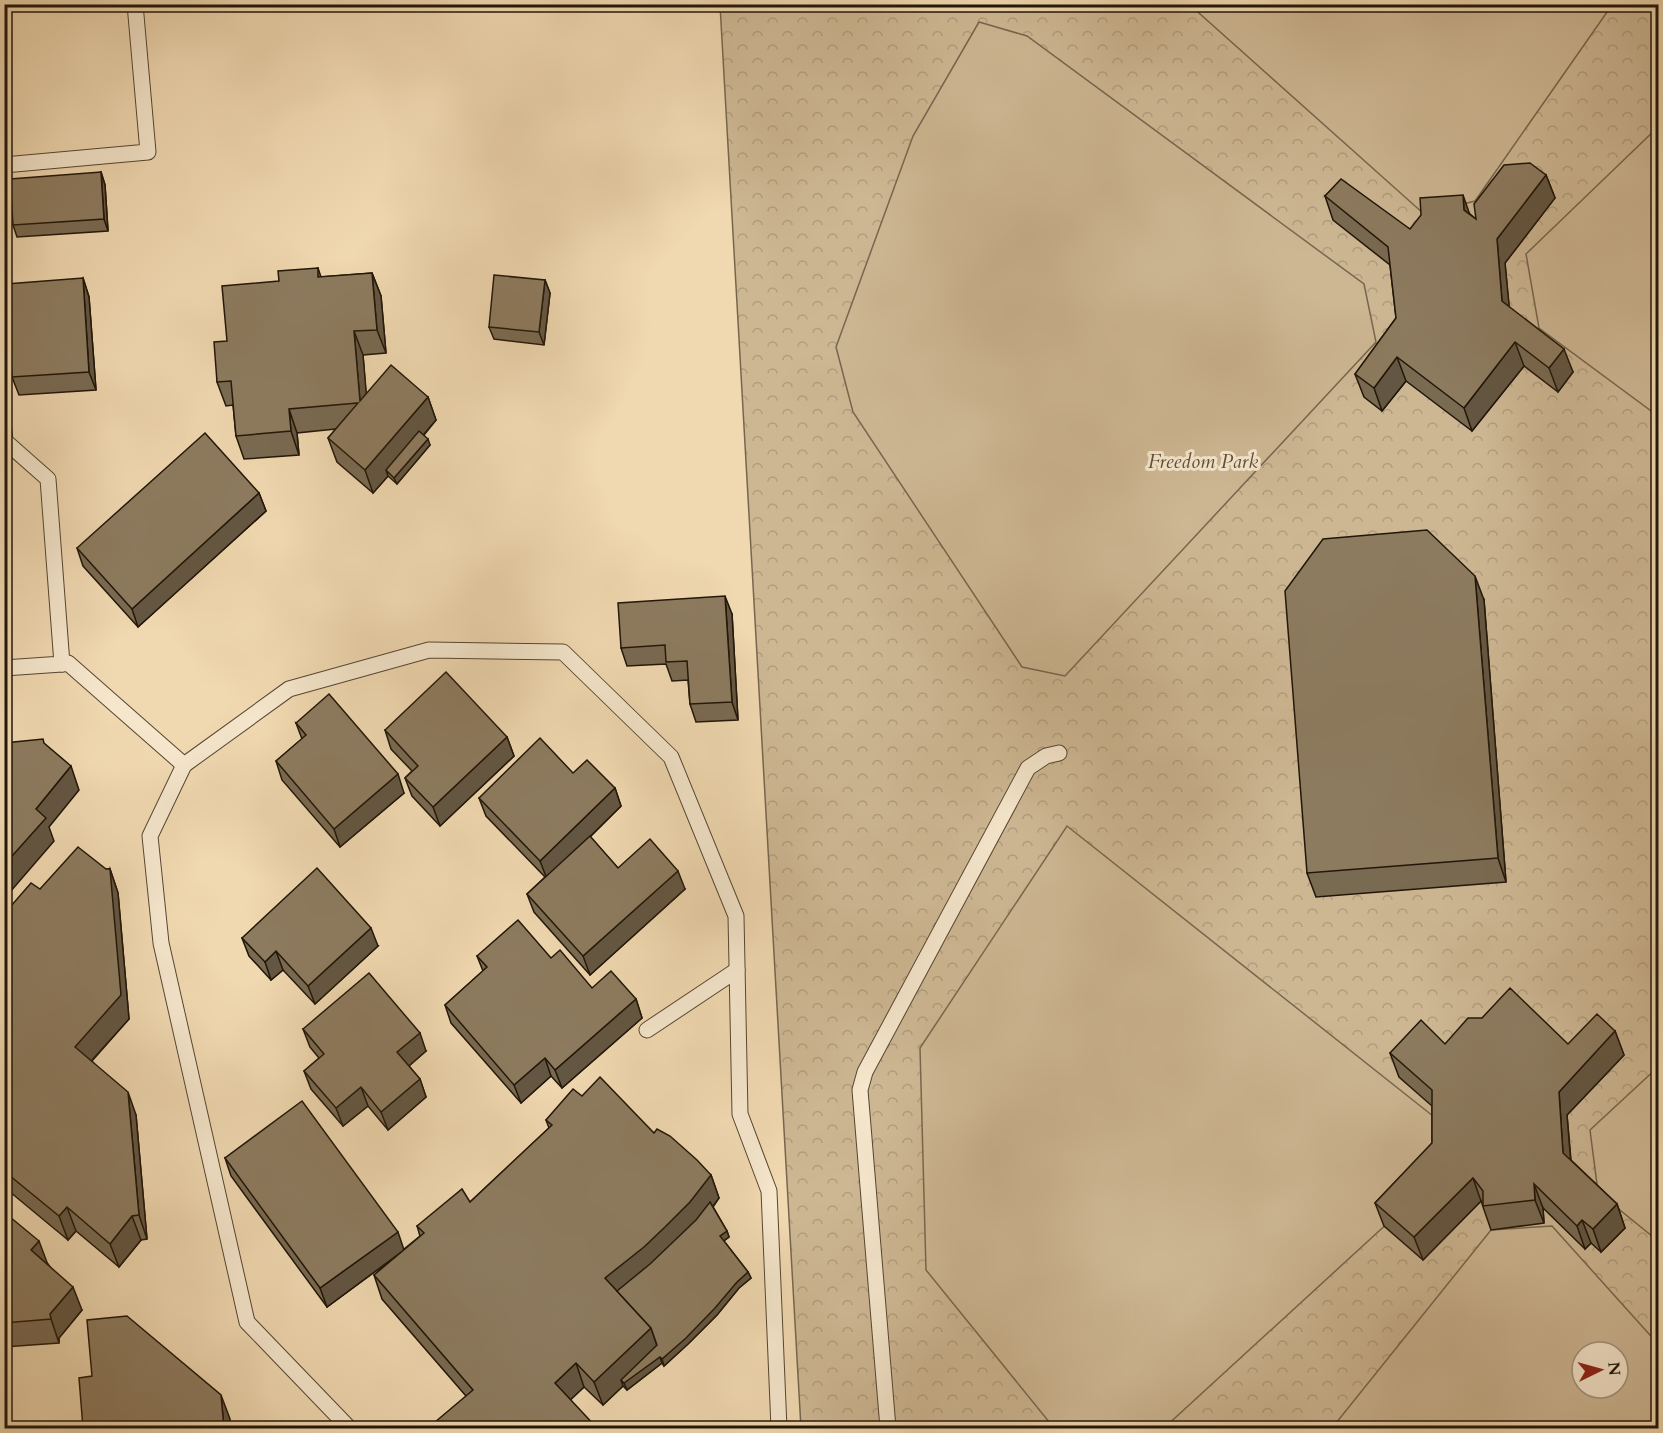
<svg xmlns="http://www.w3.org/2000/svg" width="1663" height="1433" viewBox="0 0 1663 1433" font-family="Cardo,serif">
<defs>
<pattern id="forest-crowns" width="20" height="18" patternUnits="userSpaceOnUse" patternTransform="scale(1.5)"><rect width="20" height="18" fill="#cdb793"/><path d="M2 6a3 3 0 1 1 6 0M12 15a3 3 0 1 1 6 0" fill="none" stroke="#b09d7d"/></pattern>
</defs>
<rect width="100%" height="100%" fill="#f0d8b0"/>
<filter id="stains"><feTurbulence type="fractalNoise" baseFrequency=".00333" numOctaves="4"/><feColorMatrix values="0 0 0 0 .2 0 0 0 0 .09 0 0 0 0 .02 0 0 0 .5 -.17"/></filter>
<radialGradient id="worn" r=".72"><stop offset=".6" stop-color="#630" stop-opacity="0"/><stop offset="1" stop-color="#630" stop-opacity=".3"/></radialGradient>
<path fill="url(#forest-crowns)" stroke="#77664e" stroke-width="1.5" fill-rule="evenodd" d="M720 5H1658V1428H801ZM1582 1352H1618V1388H1582Z"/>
<g fill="#cdb793" stroke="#77664e" stroke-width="1.5" fill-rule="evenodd">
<path d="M1190 5H1612L1475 201 1424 214Z"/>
<path d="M979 22 1027 36 1364 284 1376 342 1065 676 1022 667 853 412 836 347 913 136Z"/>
<path d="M1658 127V416L1539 328 1526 254Z"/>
<path d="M1067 826 1438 1120V1177L1164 1428H1054L926 1270 920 1048Z"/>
<path d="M1658 1067V1241L1598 1192 1590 1130Z"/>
<path d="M1552 1226 1658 1344V1428H1332L1491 1230ZM1582 1352H1618V1388H1582Z"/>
</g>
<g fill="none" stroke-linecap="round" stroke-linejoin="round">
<g stroke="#554632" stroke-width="17">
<g id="lane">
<path d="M4 165 148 152 135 4"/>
<path d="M4 430 5 441 48 479 62 664 4 668"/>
<path d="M62 664 68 663 184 765 289 689 429 650 563 652 671 757 736 916 740 1114 769 1191 779 1428"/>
<path d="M184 765 150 836 161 943 247 1322 349 1428"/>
<path d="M647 1030 737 970"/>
<path d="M888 1428 860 1090 865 1072 1028 768 1046 756 1059 753"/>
</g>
</g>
<use href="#lane" stroke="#f5e6cc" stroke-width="15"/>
</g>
<g fill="#796a52" stroke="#211608" stroke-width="1.5">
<path d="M101 172 105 185 108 231 17 237 13 225Z"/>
<path d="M1546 175 1555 198 1505 263 1509 307 1573 372 1558 392 1524 366 1472 431 1406 381 1382 411 1364 397 1355 374 1396 318 1390 265 1333 220 1325 196 1410 229 1470 214 1476 219Z"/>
<path d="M318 268 321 277 372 273 381 296 386 353 363 355 366 394 428 397 436 420 424 435 430 445 397 484 388 476 373 493 337 462 328 438 336 429 297 433 299 455 244 459 236 436 233 405 226 406 217 382 227 341 279 281Z"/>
<path d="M83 278 89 297 96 390 19 395 12 377Z"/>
<path d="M545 280 550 293 544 345 494 339 489 327Z"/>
<path d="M259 493 266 511 138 627 83 566 77 548Z"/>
<path d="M1484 600 1506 882 1316 897 1307 873Z"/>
<path d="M732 614 738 720 696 722 690 704 688 680 672 681 666 664 627 666 621 648Z"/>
<path d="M296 723 404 793 340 847 282 780 276 761 302 739Z"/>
<path d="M385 730 507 737 514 756 440 826 412 796 405 778 412 771 391 749Z"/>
<path d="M573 773 615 788 621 806 590 837 618 868 685 889 590 975 534 912 527 894 545 877 486 816 479 798Z"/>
<path d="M106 869H110L118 893 129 1019 92 1061 136 1115 147 1239 141 1240 119 1267 76 1231 68 1240 4 1187V914L40 889Z"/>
<path d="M242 938 378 946 315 1004 283 970 271 980 249 956Z"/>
<path d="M477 956 551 958 592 988 636 999 642 1018 562 1088 551 1076 521 1103 451 1023 445 1005 483 971Z"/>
<path d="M1482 1018 1568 1044 1615 1031 1624 1055 1567 1115 1571 1160 1617 1204 1625 1228 1601 1252 1591 1243 1585 1249 1543 1208 1544 1223 1491 1230 1481 1201 1423 1260 1384 1226 1375 1203 1432 1143V1106L1399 1077 1390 1053 1445 1044Z"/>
<path d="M303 1029 426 1051 409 1066 420 1079 426 1097 388 1130 368 1106 343 1126 311 1089 304 1071 319 1058 310 1047Z"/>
<path d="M582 1096 654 1133 711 1175 719 1198 713 1207 727 1231 729 1237 724 1241 748 1272 751 1278 739 1288 717 1315 688 1344 664 1366 662 1363 627 1390 623 1386 603 1405 584 1387 570 1400 466 1396 382 1299 374 1275 399 1254 327 1307 231 1176 225 1158 404 1249 420 1236 417 1226 470 1202 549 1128 546 1120Z"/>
<path d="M4 1212 48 1264 82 1310 59 1338V1343L4 1347Z"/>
</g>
<g fill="#635642" stroke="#211608" stroke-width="1.5">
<path d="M101 172 105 185 108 231 104 219Z"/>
<path d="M1546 175 1555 198 1505 263 1511 325 1502 301 1497 239Z"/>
<path d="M1463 195 1471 218 1464 210Z"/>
<path d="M372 273 381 296 386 353 377 330Z"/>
<path d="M83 278 89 297 96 390 89 372Z"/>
<path d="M545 280 550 293 544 345 539 332Z"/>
<path d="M354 331 363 355 369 425 360 401Z"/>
<path d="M1515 342 1524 366 1472 431 1464 408Z"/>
<path d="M1564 349 1573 372 1558 392 1549 368Z"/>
<path d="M1397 357 1406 381 1382 411 1374 388Z"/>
<path d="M428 397 436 420 390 474 386 470 388 476 373 493 365 470Z"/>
<path d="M289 409 297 433 299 455 291 431Z"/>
<path d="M428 439 430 445 397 484 394 478Z"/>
<path d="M259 493 266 511 138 627 132 609Z"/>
<path d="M1475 576 1484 600 1506 882 1498 858Z"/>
<path d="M725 596 732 614 738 720 732 702Z"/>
<path d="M507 737 514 756 440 826 433 807Z"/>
<path d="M71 766 79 790 49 827 54 841 4 899V865L36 809Z"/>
<path d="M398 774 404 793 340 847 334 829Z"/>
<path d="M615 788 621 806 547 879 540 861Z"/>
<path d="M110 869 118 893 129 1019 83 1070 75 1047Z"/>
<path d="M678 871 685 889 590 975 583 956Z"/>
<path d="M371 928 378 946 315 1004 308 986Z"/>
<path d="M276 951 283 970 271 980 265 962Z"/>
<path d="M636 999 642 1018 562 1088 555 1070Z"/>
<path d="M1615 1031 1624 1055 1567 1115 1572 1177 1563 1153 1559 1092Z"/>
<path d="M420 1033 426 1051 403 1071 397 1052Z"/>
<path d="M545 1058 551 1076 521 1103 514 1085Z"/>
<path d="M420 1079 426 1097 388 1130 381 1112Z"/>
<path d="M361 1087 368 1106 343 1126 336 1108Z"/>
<path d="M128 1092 136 1115 147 1239 139 1215Z"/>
<path d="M711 1175 719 1198 698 1226 615 1300 605 1278Z"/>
<path d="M1473 1178 1481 1201 1423 1260 1414 1237Z"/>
<path d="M1534 1184 1543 1208 1544 1223 1535 1200Z"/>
<path d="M1617 1204 1625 1228 1601 1252 1593 1229Z"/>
<path d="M67 1207 76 1231 68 1240 59 1216Z"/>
<path d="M132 1216 141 1240 119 1267 110 1244Z"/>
<path d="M1582 1220 1591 1243 1585 1249 1577 1226Z"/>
<path d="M727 1231 729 1237 722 1242 720 1236Z"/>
<path d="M398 1232 404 1250 327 1307 320 1288Z"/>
<path d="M39 1241 48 1265 31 1250Z"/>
<path d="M748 1272 751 1278 739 1288 717 1315 688 1344 664 1366 662 1359 737 1282Z"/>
<path d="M73 1287 82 1310 59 1338V1343L51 1319 50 1314Z"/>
<path d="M651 1328 659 1352 660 1357 662 1363 627 1390 624 1383 621 1380 623 1386 603 1405 594 1382Z"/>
<path d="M576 1363 584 1387 563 1407 555 1383Z"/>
<path d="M221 1395 230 1419 231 1428H224Z"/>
</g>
<g fill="#8d7b5f" stroke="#211608" stroke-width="1.5">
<path d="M1530 163 1546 175 1497 239 1502 301 1564 349 1549 368 1515 342 1464 408 1397 357 1374 388 1355 374 1396 318 1388 247 1325 196 1341 179 1410 229 1421 215 1420 198 1463 195 1464 210 1476 219 1474 204 1504 165Z"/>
<path d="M101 172 104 219 13 225 10 179Z"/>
<path d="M318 268V277L372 273 377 330 354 331 360 401 391 365 428 397 365 470 328 438 358 403 289 409 291 431 236 436 231 381 217 382 214 342 227 341 222 286 279 281 278 271Z"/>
<path d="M494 275 545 280 539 332 489 327Z"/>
<path d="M83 278 89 372 12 377 6 284Z"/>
<path d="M419 431 428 439 394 478 386 470Z"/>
<path d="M205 433 259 493 132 609 77 548Z"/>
<path d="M1427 530 1475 576 1498 858 1307 873 1285 591 1323 539Z"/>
<path d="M725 596 732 702 690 704 687 661 666 662 665 645 621 648 618 603Z"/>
<path d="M446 672 507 737 433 807 405 778 418 766 385 730Z"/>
<path d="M329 694 398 774 334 829 276 761 306 735 296 723Z"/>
<path d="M540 738 573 773 587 760 615 788 540 861 479 798Z"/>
<path d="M43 739 44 743 71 766 36 809 46 818 4 865V743Z"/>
<path d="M590 836 618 868 650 839 678 871 583 956 527 894Z"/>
<path d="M78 847 106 869H110L121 995 75 1047 128 1092 139 1215 132 1216 110 1244 67 1207 59 1216 4 1171V914L31 883 40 889Z"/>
<path d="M317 868 371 928 308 986 276 951 265 962 242 938Z"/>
<path d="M518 920 551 958 560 950 592 988 611 971 636 999 555 1070 545 1058 514 1085 445 1005 487 967 477 956Z"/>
<path d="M369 973 420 1033 397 1052 420 1079 381 1112 361 1087 336 1108 304 1071 324 1054 303 1029Z"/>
<path d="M1510 988 1568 1044 1597 1014 1615 1031 1559 1092 1563 1153 1617 1204 1593 1229 1582 1220 1577 1226 1534 1184 1535 1200 1483 1206V1191L1473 1178 1414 1237 1375 1203 1432 1143V1090L1390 1053 1421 1020 1445 1044 1468 1018H1482Z"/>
<path d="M600 1077 654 1133 657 1129 670 1136 697 1160 711 1175 690 1202 665 1227 644 1247 605 1278 651 1328 594 1382 576 1363 555 1383 597 1428H428L473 1390 374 1275 424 1233 417 1226 462 1189 470 1202 552 1125 546 1120 573 1089 582 1096Z"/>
<path d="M302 1101 398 1232 320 1288 225 1158Z"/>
<path d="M710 1202 727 1231 720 1236 748 1272 737 1282 715 1308 686 1338 662 1359 660 1357 624 1383 621 1380 657 1345 651 1328 617 1291 650 1264 696 1220Z"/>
<path d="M4 1212 39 1241 31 1250 73 1287 50 1314 51 1319 4 1323Z"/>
<path d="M127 1316 221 1395 224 1428H83L79 1378 92 1376 87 1320Z"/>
<path d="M17 1426V1428H4V1427Z"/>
</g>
<g text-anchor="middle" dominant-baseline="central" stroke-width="6" stroke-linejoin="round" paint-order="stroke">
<g font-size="20" font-style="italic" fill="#5d4e39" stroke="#f5e6cc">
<text x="1203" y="461">Freedom Park</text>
</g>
</g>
<rect width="1663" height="1433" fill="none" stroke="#f0d8b0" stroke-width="24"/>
<rect x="6" y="6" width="1651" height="1421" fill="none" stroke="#211608" stroke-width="3"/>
<rect x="12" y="12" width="1639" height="1409" fill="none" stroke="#211608" stroke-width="1.5"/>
<g transform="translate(1600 1370) rotate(85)"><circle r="28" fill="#f5e6cc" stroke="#a0937e" stroke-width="1.5"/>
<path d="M0-4.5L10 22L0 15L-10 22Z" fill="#8f2418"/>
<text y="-9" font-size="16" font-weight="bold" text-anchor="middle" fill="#211608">N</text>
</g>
<rect width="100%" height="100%" filter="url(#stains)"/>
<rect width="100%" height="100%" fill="url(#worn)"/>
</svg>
